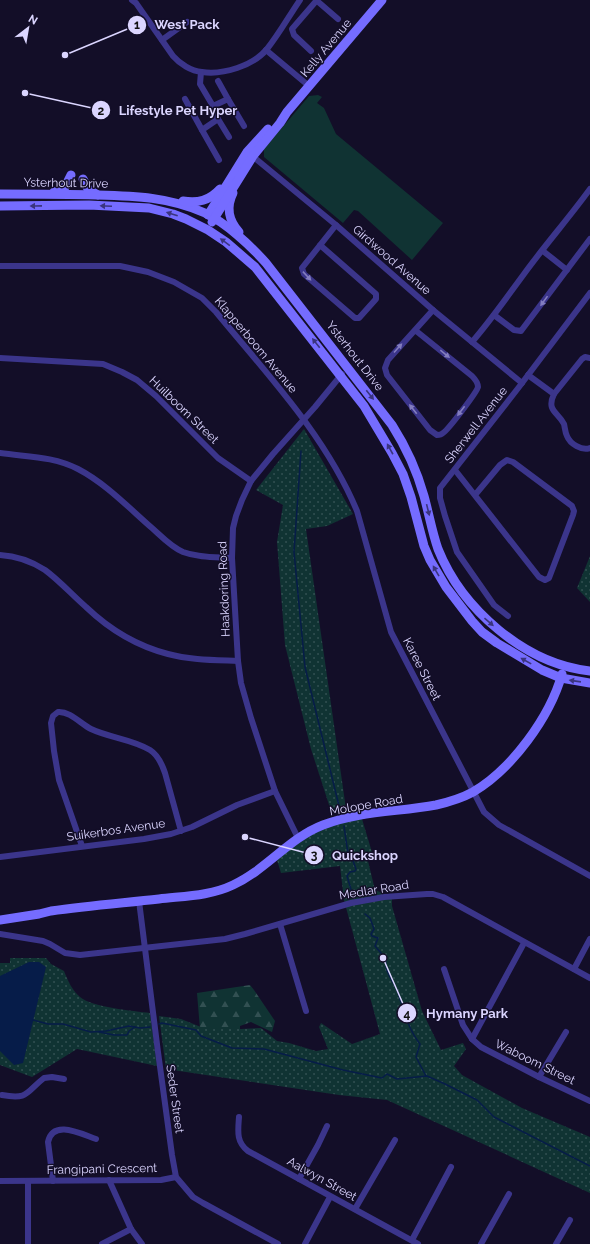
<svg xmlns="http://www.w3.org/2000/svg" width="590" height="1244" viewBox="0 0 590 1244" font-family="Raleway,sans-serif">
<defs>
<pattern id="forest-firs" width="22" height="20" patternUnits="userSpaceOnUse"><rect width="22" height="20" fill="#103333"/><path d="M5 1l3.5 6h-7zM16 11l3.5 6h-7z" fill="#325052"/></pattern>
<pattern id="park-dots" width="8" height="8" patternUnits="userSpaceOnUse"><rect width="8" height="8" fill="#103333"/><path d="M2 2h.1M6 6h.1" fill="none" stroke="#325052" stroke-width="1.8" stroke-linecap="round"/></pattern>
</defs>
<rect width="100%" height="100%" fill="#130e28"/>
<path fill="#103333" d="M318 95 322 97 317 103 324 108 336 134 443 223 412 260 358 211 354 210 343 223 264 157V149L309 96Z"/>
<path fill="url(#forest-firs)" d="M250 985 254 990 275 1021 272 1032 251 1022 240 1026V1033L200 1029 197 993Z"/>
<g fill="url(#park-dots)">
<path d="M304 429 353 514 327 526 306 529 346 809 331 811 311 749 285 645 277 542 283 505 256 490Z"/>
<path d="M590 556V602L577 588Z"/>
<path d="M362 819 374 859 368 861 375 890 392 897V906L422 1011 441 1050 463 1043 466 1049 454 1066 462 1075 522 1108 590 1137V1193L387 1100 339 1095 166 1069 159 1016 181 1019 201 1027 241 1029 261 1028 277 1041 289 1043 316 1051 328 1049 319 1027 321 1023 352 1044 380 1034 344 900 340 866 281 873 277 860C306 837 324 823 362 819Z"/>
<path d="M10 958H46L51 964 64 971C68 981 72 990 80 997 91 1007 134 1011 150 1013L157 1066 77 1049 32 1077 0 1065V963H10Z"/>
</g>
<path fill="#061c49" d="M29 962H39L46 967 23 1063 14 1065 0 1051V976Z"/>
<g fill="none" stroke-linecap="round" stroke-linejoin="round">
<g stroke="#061c49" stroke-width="1.5">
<path d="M301 451 294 552 305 667 340 810"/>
<path d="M344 826 348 854 352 858 356 869 355 871 350 872 347 876 353 896"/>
<path d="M365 914 370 918 374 929 371 934 372 936 378 938 375 946 386 959C384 973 394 981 398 993 404 1011 408 1029 420 1044L416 1057 426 1076"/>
<path d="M33 1020 48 1024H63L91 1032 106 1031 129 1026 140 1028 150 1027"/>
<path d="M159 1024 162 1023 196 1030 201 1036 232 1048 264 1049 343 1070 382 1078 387 1074 397 1079 427 1076 445 1084 477 1100 494 1117 590 1166"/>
<path d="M99 1032 114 1035H127L129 1031 135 1027"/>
</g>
<g stroke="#3b358b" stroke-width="6">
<path d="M132 0 136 3 173 56C180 64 191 71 202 72 223 75 253 66 267 49 279 34 289 16 300 0"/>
<path d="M316 0 338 19"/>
<path d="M162 40 187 22"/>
<path d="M266 50 309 86"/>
<path d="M311 51 294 35 292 29 317 0"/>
<path d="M201 72 200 84 213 106 218 119 229 137"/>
<path d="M218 81 228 99"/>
<path d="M185 99 202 130 218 119"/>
<path d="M213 106 228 99 244 126"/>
<path d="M202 130 219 160"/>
<path d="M250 154 336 225 433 310 522 383"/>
<path d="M320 245 376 294V299L359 318H355L304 274 302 268 336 225"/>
<path d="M543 251 567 270"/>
<path d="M0 266H120L148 272 174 282 202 298 216 312C267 374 326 436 357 511L391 632 484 812 499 825 590 876"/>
<path d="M494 315 514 330 521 331 590 239"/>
<path d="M415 330 472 376C475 379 478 382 478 387 477 392 448 430 443 433 441 435 439 435 437 435L430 430 387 375 385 368 388 360 433 310"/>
<path d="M472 342C491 320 507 297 524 274 545 245 569 218 590 189"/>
<path d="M0 358 103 364 122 372 137 380 156 396 218 458 251 481"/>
<path d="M528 375 554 394C546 411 558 412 564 424 565 428 565 432 567 436 570 444 582 451 590 448"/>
<path d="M554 394 582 359 585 357 590 358"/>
<path d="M0 453C27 457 53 456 78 469 105 483 128 507 152 528 161 536 171 547 183 552 199 558 216 557 232 558"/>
<path d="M455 470 539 577 545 580 549 578 573 515 574 511 572 506 513 462 507 460 500 465 475 495"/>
<path d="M0 555C17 556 31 561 45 570 60 581 72 595 86 607 109 629 137 646 168 654 190 660 215 660 238 661"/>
<path d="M508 616 494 605 457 552 445 516 440 498V488L519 387 590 293"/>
<path d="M298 838 275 791 251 718 241 683 238 661 232 558 233 528 236 516 242 500 251 481 273 454 315 407 342 374"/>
<path d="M82 846 59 780 54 751 51 723 53 716 58 712C70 711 81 724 91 729 110 738 132 739 150 750 158 755 162 764 165 773L181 831"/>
<path d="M0 857 144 839 171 834 192 827 237 805 275 791"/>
<path d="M139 901 158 1052 172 1155 176 1177 193 1197 203 1203 278 1244"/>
<path d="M280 924 306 1011"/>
<path d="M0 934 43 941 50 944 65 953 80 955 225 939 245 934 351 903 384 897 427 894H433L443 897 590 978"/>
<path d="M444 969 463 1025 472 1039 481 1047 539 1077 590 1101"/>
<path d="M574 969 590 939"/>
<path d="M472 1039 524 943"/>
<path d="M539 1077 566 1032"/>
<path d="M2 1095C29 1100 26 1092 44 1078L52 1077 64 1079"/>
<path d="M239 1117C238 1131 236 1142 248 1151L418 1244"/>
<path d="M299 1179 318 1145 327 1126"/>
<path d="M109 1180 131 1229 142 1244"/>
<path d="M0 1181 161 1180 176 1177"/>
<path d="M53 1181 48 1142C53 1119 81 1134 96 1139"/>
<path d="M355 1209 395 1140"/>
<path d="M412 1240 451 1167"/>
<path d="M28 1244V1181"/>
<path d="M102 1244 131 1229"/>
<path d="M305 1244 330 1197"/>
<path d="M481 1244 509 1194"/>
<path d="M556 1244 570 1220"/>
</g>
<g stroke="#756cff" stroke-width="9">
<path d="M83 179 88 189 98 195"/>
<path d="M54 192 64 189 71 175"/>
<path d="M233 193C226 207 229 221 239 232"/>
<path d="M0 194C32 194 65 194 97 195 136 196 169 197 205 213 226 223 250 245 266 263L392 425C406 447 417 471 424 496 429 514 432 532 438 549 462 609 525 664 590 671"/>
<path d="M183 201C198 203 209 201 220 189"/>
<path d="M0 206 89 205 149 208 173 214 186 219 208 230 226 242 255 267 364 406 392 453 403 474 411 497 424 546 430 560 446 587 472 621 482 632 497 643 542 670 561 678 590 683"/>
<path d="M208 215 247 152 268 129"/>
<path d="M212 222 253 156 280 123 287 112 382 0"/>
<path d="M0 920 39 914 51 911C87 906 123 903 159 899 184 896 210 896 233 885 266 870 289 838 323 825 359 811 399 812 436 805 449 802 462 798 473 792 512 769 550 717 562 674"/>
</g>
</g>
<defs><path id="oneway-solid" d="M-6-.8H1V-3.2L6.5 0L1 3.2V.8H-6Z"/></defs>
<g fill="#3a347e">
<use href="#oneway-solid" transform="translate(36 206) rotate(179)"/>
<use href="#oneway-solid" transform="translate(106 206) rotate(-178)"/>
<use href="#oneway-solid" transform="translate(172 214) rotate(-162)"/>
<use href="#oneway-solid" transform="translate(225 242) rotate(-144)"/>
<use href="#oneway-solid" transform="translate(316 343) rotate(-128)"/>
<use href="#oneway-solid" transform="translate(370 395) rotate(52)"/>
<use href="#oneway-solid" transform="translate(390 449) rotate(-119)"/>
<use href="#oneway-solid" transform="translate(428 510) rotate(76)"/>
<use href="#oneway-solid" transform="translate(436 571) rotate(-120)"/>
<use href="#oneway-solid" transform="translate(489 622) rotate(41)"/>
<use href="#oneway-solid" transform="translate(526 661) rotate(-151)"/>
<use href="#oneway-solid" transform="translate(575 681) rotate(-172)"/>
</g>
<g fill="#837dbf">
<use href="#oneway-solid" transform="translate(307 276) rotate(47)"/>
<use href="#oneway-solid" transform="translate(544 301) rotate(126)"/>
<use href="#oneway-solid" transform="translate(398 348) rotate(-48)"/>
<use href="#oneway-solid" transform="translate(445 354) rotate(39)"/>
<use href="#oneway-solid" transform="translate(413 409) rotate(-128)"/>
<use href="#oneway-solid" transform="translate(461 411) rotate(127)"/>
</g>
<g text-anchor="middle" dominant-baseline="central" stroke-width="3" stroke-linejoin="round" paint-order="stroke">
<g font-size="12" fill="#dbd5ff" stroke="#130e28">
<text transform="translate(326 48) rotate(-50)">Kelly Avenue</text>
<text transform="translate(66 183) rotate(1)">Ysterhout Drive</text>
<text transform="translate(392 260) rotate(41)">Girdwood Avenue</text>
<text transform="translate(256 345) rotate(50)">Klapperboom Avenue</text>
<text transform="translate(355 356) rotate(52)">Ysterhout Drive</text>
<text transform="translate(184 410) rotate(44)">Huilboom Street</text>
<text transform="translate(476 425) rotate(-52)">Sherwell Avenue</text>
<text transform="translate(224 589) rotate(-92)">Haakdoring Road</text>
<text transform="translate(422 669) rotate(63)">Karee Street</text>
<text transform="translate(366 805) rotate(-10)">Molope Road</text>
<text transform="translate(116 830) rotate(-8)">Suikerbos Avenue</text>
<text transform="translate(374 890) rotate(-9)">Medlar Road</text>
<text transform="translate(535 1062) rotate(26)">Waboom Street</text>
<text transform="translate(175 1099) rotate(82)">Seder Street</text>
<text transform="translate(102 1169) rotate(-1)">Frangipani Crescent</text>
<text transform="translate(322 1179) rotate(29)">Aalwyn Street</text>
</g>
</g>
<path fill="none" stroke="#dbd5ff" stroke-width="1.5" d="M65 55L137 25M25 93L101 110M245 837L314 855M383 958L407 1013"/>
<g fill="#dbd5ff" stroke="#130e28" stroke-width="1.5">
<circle cx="65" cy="55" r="4"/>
<circle cx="25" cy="93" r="4"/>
<circle cx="245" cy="837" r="4"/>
<circle cx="383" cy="958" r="4"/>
<circle cx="137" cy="25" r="10"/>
<circle cx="101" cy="110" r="10"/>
<circle cx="314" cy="855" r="10"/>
<circle cx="407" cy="1013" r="10"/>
</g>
<g font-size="12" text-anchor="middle" font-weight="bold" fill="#111">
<text x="137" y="29">1</text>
<text x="101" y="115">2</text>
<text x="314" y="859">3</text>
<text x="407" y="1018">4</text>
</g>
<g font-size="13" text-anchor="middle" font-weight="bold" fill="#dbd5ff" stroke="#130e28" stroke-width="3" stroke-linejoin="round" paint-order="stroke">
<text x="187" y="29">West Pack</text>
<text x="178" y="115">Lifestyle Pet Hyper</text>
<text x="365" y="860">Quickshop</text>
<text x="467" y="1018">Hymany Park</text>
</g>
<g transform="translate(28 28) rotate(31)" stroke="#130e28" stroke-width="3" paint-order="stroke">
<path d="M0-3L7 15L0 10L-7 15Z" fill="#dbd5ff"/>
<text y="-6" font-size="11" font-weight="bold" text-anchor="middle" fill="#dbd5ff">N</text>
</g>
</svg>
